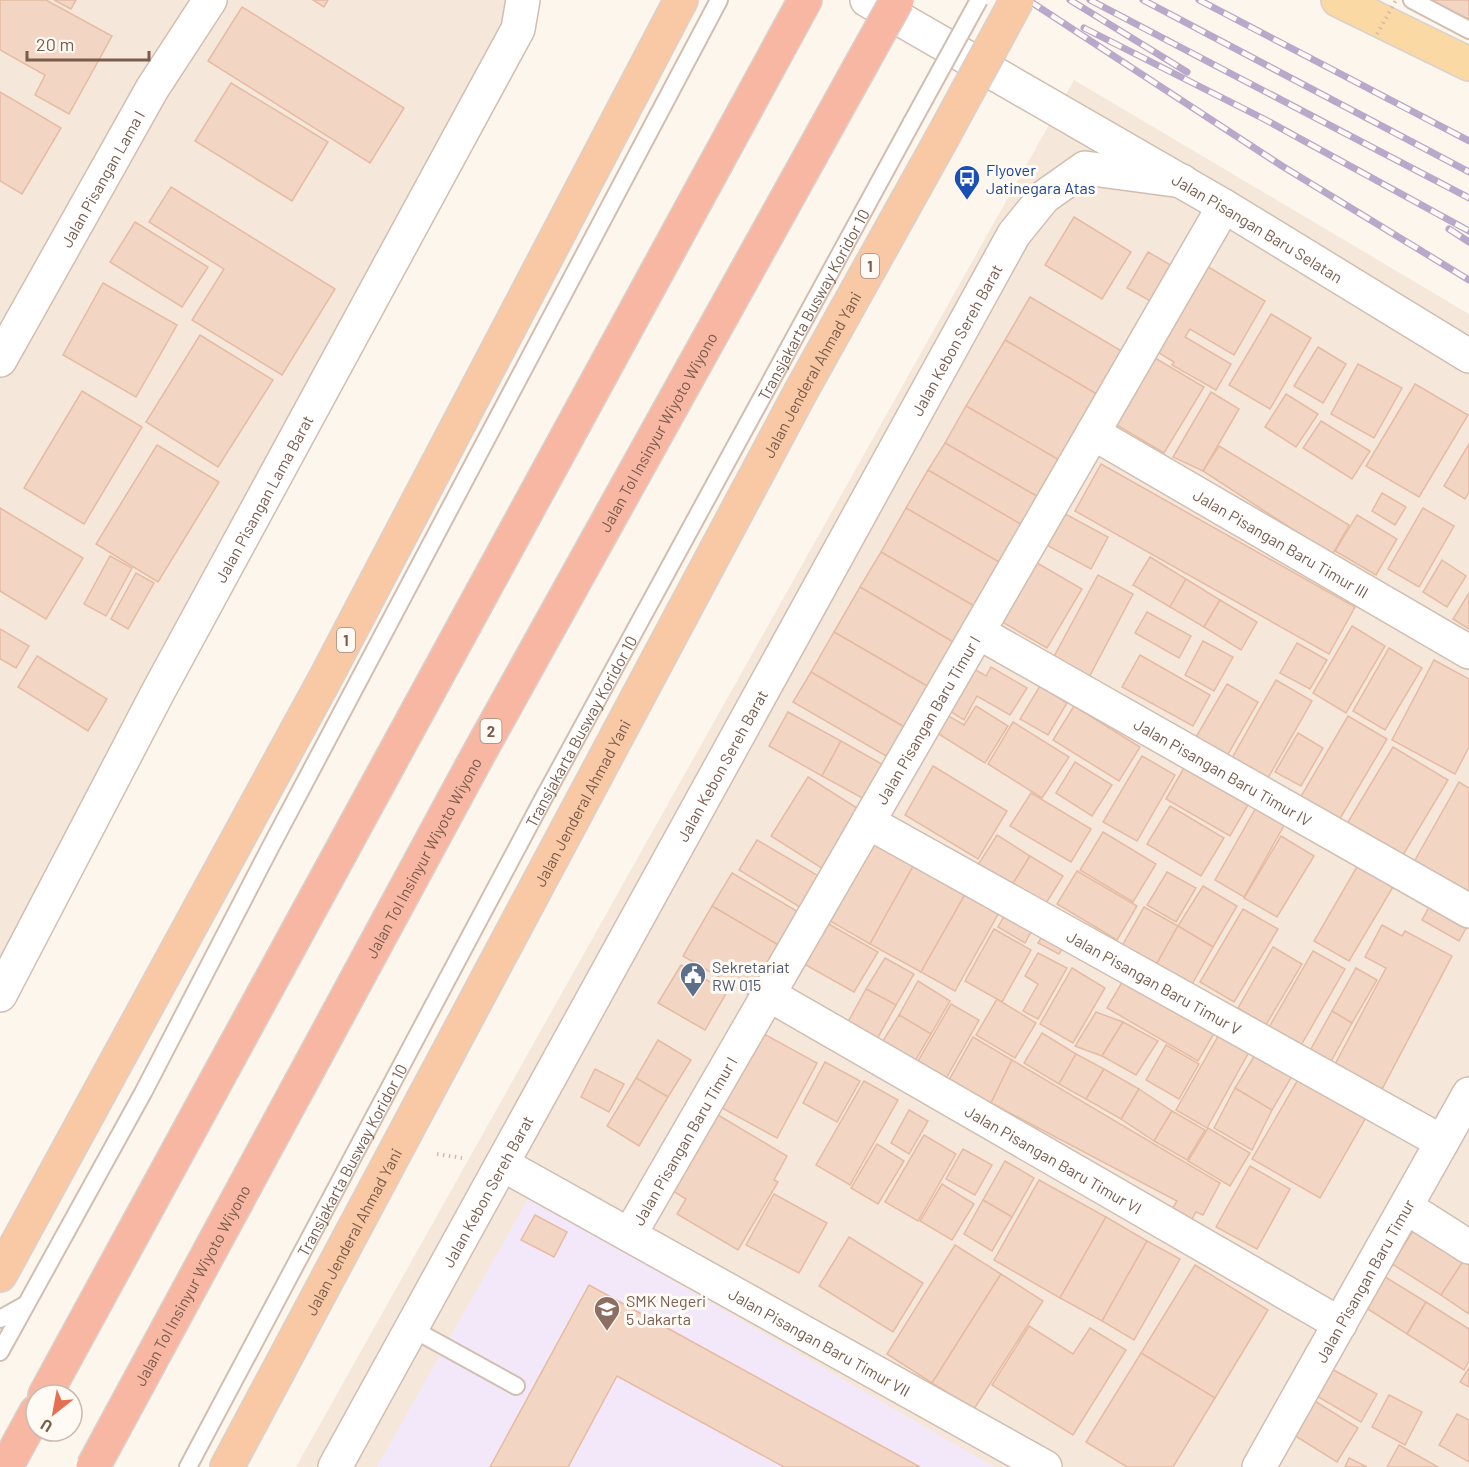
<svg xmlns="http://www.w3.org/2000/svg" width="1469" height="1467" viewBox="0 0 1469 1467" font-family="Barlow,sans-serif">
<rect width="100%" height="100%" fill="#fdf6ec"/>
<g fill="#f5e8da">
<path d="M0 0H521L0 984Z"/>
<path d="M1074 80 1469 314V1467H296Z"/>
</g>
<path fill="#f3e8fa" d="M529 1197 994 1467H377Z"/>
<g fill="#f3d5c3" stroke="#e6bba3" stroke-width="1.5">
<path d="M0 0H46L112 36 69 114 35 95 45 75 0 50Z"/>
<path d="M54 0H76L71 9Z"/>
<path d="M313 0H328L324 7Z"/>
<path d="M1425 0H1469V19Z"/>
<path d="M242 7 404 108 370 163 208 61Z"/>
<path d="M231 83 328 142 292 201 195 141Z"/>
<path d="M0 92 61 128 22 194 0 181Z"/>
<path d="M171 187 335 289 282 375 192 320 224 269 149 222Z"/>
<path d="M1074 217 1131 252 1102 299 1045 265Z"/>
<path d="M135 222 208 267 182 307 110 262Z"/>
<path d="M1148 252 1174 267 1154 303 1127 288Z"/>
<path d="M1200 262 1265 301 1234 355 1190 329 1185 337 1231 364 1216 390 1172 365 1174 362 1151 348Z"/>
<path d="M103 283 177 325 136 397 63 355Z"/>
<path d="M1030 297 1130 356 1105 399 1005 340Z"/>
<path d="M1271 314 1311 338 1270 409 1229 385Z"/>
<path d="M200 335 273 380 218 467 146 422Z"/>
<path d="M1005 340 1105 399 1066 464 966 406Z"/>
<path d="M1318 347 1346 364 1323 403 1294 386Z"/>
<path d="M1155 358 1204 387 1164 453 1115 424Z"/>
<path d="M1358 364 1402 388 1374 438 1331 414Z"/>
<path d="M1415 384 1468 415 1419 497 1366 466Z"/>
<path d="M82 391 142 427 84 524 24 488Z"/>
<path d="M1211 392 1239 409 1203 471 1173 457Z"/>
<path d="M1286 394 1318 414 1296 447 1265 427Z"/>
<path d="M966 406 1066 464 1045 501 945 443Z"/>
<path d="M1321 421 1370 451 1352 479 1303 448Z"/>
<path d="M945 443 1045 501 1029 529 928 470Z"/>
<path d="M1469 444V492L1465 499 1444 486Z"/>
<path d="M157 445 219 482 158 582 96 544Z"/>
<path d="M1219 446 1349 525 1332 555 1203 471Z"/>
<path d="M1101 464 1355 607 1329 654 1075 511Z"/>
<path d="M928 470 1029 529 1006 566 906 508Z"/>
<path d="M1382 493 1406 507 1395 525 1372 511Z"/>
<path d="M0 508 83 558 46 619 0 591Z"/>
<path d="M906 508 1006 566 981 610 881 552Z"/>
<path d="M1423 508 1454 526 1419 587 1388 569Z"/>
<path d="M1056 509 1108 537 1091 569 1039 541Z"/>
<path d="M1357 515 1397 539 1376 575 1335 551Z"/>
<path d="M881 552 981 610 960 646 860 587Z"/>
<path d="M110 556 132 568 106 616 84 604Z"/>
<path d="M1150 557 1186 579 1170 607 1133 585Z"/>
<path d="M1032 560 1082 589 1047 648 997 619Z"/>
<path d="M1442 560 1466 576 1447 607 1423 592Z"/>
<path d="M136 573 154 583 128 629 111 619Z"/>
<path d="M1098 575 1133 594 1087 681 1051 662Z"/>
<path d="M1186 579 1220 600 1204 627 1170 607Z"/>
<path d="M860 587 960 646 934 690 834 632Z"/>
<path d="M1469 593V629L1453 619Z"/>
<path d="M1220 600 1257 622 1241 650 1204 627Z"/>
<path d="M1147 612 1191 636 1179 658 1135 633Z"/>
<path d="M1352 626 1385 646 1346 713 1313 693Z"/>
<path d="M0 629 29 646 16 668 0 659Z"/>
<path d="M834 632 934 690 911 731 811 672Z"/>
<path d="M1203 641 1233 657 1214 691 1185 675Z"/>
<path d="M1297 643 1327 660 1310 689 1280 673Z"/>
<path d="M1389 648 1422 668 1385 730 1353 711Z"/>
<path d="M1140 655 1210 695 1193 726 1122 687Z"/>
<path d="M37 656 107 699 88 731 18 687Z"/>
<path d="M1434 660 1469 679V747L1455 774 1392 740Z"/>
<path d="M964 663 986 676 991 667 1027 688 1010 715 977 696 964 720 940 705Z"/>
<path d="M811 672 911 731 893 760 793 702Z"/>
<path d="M1276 680 1312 701 1264 785 1228 765Z"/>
<path d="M1227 684 1258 702 1227 756 1196 737Z"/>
<path d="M1040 686 1067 703 1048 735 1020 719Z"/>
<path d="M976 706 1008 726 985 763 934 731 945 714 964 725Z"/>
<path d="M1074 706 1140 747 1119 781 1053 740Z"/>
<path d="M788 712 841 741 822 776 769 746Z"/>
<path d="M1348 716 1387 739 1335 827 1296 805Z"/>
<path d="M1013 722 1069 757 1042 798 988 764Z"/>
<path d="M1298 733 1323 748 1301 786 1275 772Z"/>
<path d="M841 741 894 771 875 805 822 776Z"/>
<path d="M1393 747 1448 780 1400 860 1345 827Z"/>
<path d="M1142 756 1175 775 1137 841 1103 822Z"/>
<path d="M1075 762 1112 785 1092 816 1056 793Z"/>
<path d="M933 766 1007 811 978 859 905 815Z"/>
<path d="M1184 768 1248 805 1230 836 1166 799Z"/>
<path d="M808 777 868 815 831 874 771 836Z"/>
<path d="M1459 782 1469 788V902L1410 869Z"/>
<path d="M1031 793 1091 829 1071 862 1010 826Z"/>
<path d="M1170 806 1224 838 1201 876 1147 844Z"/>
<path d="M1257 806 1286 822 1244 897 1215 880Z"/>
<path d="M1103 832 1156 864 1133 902 1080 870Z"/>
<path d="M997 835 1030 856 1012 885 978 865Z"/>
<path d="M871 836 916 861 870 944 825 918Z"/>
<path d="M1281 836 1314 856 1277 917 1244 898Z"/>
<path d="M757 840 827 881 808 912 739 870Z"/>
<path d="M1030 856 1063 876 1045 905 1012 885Z"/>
<path d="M916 861 967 891 921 972 870 944Z"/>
<path d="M1358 865 1393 887 1349 961 1314 941Z"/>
<path d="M1077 871 1137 906 1117 940 1057 904Z"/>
<path d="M1167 872 1196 888 1176 922 1147 905Z"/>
<path d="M732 873 800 913 780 946 712 906Z"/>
<path d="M1203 886 1237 906 1213 947 1178 926Z"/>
<path d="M967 891 1001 909 955 991 921 972Z"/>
<path d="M1432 902 1469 923 1459 941 1422 920Z"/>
<path d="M712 906 780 946 751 996 683 956Z"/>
<path d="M1010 906 1037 921 1025 943 998 927Z"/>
<path d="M1144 907 1178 926 1156 965 1122 946Z"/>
<path d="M1243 909 1278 929 1234 1002 1200 982Z"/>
<path d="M827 923 878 952 854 992 804 964Z"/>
<path d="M1382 925 1402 936 1405 931 1452 956 1379 1095 1332 1070 1386 968 1365 957Z"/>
<path d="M1178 926 1213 947 1191 986 1156 965Z"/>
<path d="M1047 928 1068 939 1059 954 1038 943Z"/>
<path d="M994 929 1031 950 1002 1002 965 981Z"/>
<path d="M1273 947 1302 964 1266 1025 1238 1008Z"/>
<path d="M1313 951 1345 969 1300 1047 1268 1029Z"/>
<path d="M1038 953 1067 968 1038 1019 1023 1011 1038 984 1025 976Z"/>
<path d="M885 958 914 974 896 1005 866 989Z"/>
<path d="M681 965 727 992 705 1030 658 1003Z"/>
<path d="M1072 968 1105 988 1073 1043 1040 1024Z"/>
<path d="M1356 968 1377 980 1352 1023 1332 1011Z"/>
<path d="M1128 972 1220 1023 1198 1061 1107 1008Z"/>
<path d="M918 981 950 1001 931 1034 899 1015Z"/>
<path d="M866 989 896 1005 872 1048 843 1031Z"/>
<path d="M997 999 1036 1023 1015 1058 976 1035Z"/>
<path d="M951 1004 979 1020 943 1084 914 1068Z"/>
<path d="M1332 1011 1352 1023 1328 1067 1307 1056Z"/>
<path d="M1096 1012 1123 1022 1102 1056 1075 1046Z"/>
<path d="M899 1015 931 1034 909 1071 876 1052Z"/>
<path d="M1123 1022 1158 1041 1136 1075 1102 1056Z"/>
<path d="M1225 1024 1255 1041 1207 1128 1176 1110Z"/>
<path d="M762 1033 817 1063 777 1138 722 1108Z"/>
<path d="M1042 1033 1076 1054 1059 1084 1024 1063Z"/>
<path d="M973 1037 1012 1060 991 1103 948 1082Z"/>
<path d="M658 1040 691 1060 668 1097 636 1078Z"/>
<path d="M1166 1045 1199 1064 1179 1099 1146 1080Z"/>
<path d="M1261 1045 1298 1066 1272 1110 1235 1088Z"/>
<path d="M1076 1054 1104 1069 1086 1099 1059 1084Z"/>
<path d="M1012 1060 1220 1183 1203 1215 1196 1212 1187 1228 1167 1217 1177 1201 991 1103Z"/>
<path d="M825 1062 860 1081 837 1122 803 1103Z"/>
<path d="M595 1069 624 1084 609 1112 581 1097Z"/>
<path d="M1104 1069 1139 1089 1121 1119 1086 1099Z"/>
<path d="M1300 1076 1368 1114 1320 1198 1252 1159Z"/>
<path d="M636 1078 668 1097 639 1146 607 1126Z"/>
<path d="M864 1081 898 1100 850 1185 816 1165Z"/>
<path d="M1235 1088 1272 1110 1252 1150 1214 1128Z"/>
<path d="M1139 1089 1172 1111 1154 1141 1121 1119Z"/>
<path d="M909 1110 928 1121 909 1154 891 1143Z"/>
<path d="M1172 1111 1205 1130 1187 1160 1154 1141Z"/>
<path d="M713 1112 787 1156 774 1180 778 1182 738 1250 677 1214 686 1199 673 1191 698 1150 693 1147Z"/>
<path d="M1208 1128 1250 1153 1230 1186 1188 1161Z"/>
<path d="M924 1135 956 1154 918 1221 885 1202Z"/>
<path d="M877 1144 904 1161 878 1204 851 1188Z"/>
<path d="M963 1149 992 1165 975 1195 946 1179Z"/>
<path d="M1005 1161 1034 1178 1012 1217 983 1200Z"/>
<path d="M1250 1166 1290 1189 1257 1249 1216 1227Z"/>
<path d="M1039 1180 1106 1217 1060 1298 994 1260Z"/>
<path d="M942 1184 974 1204 952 1240 920 1221Z"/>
<path d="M774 1194 827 1223 799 1273 746 1245Z"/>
<path d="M983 1200 1012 1217 992 1251 964 1234Z"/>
<path d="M535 1215 567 1232 554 1257 521 1240Z"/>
<path d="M1106 1217 1147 1241 1102 1321 1060 1298Z"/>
<path d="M1415 1228 1464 1260 1441 1295 1392 1264Z"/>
<path d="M849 1237 923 1283 893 1332 819 1286Z"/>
<path d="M1147 1241 1180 1259 1134 1340 1102 1321Z"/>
<path d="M955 1245 1001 1274 932 1383 887 1354Z"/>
<path d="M1464 1260 1469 1263V1314L1441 1295Z"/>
<path d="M1195 1265 1268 1310 1215 1398 1141 1353Z"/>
<path d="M1001 1274 1043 1301 974 1409 932 1383Z"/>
<path d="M1382 1275 1426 1302 1407 1334 1363 1306Z"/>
<path d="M589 1285 649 1318 920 1467H784L617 1376 568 1467H490Z"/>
<path d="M1426 1302 1469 1329V1361L1464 1370 1407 1334Z"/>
<path d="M1029 1326 1073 1354 1090 1328 1126 1350 1073 1435 992 1385Z"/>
<path d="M1141 1353 1215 1398 1173 1467H1127L1086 1442Z"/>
<path d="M1330 1368 1377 1394 1361 1422 1315 1395Z"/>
<path d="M1469 1368V1387L1460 1382Z"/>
<path d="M1389 1395 1422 1412 1405 1445 1372 1427Z"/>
<path d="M1310 1398 1358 1428 1337 1462 1289 1432Z"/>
<path d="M1457 1414 1469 1420V1462L1439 1445Z"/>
<path d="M1399 1445 1438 1467H1387Z"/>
<path d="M1349 1458 1367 1467H1345Z"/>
</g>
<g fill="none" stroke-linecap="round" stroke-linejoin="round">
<g stroke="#d1beb0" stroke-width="20">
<g id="service">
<path d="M1412 0 1469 30"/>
<path d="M0 1319 25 1305"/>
<path d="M411 1328 516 1386"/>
<path d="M0 1352 144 1091 270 848 719 0"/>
<path id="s1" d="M188 1467 542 801 912 122"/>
</g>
</g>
<g stroke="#d1beb0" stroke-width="36">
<g id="minor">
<path id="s2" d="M0 360 152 89 210 0"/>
<path id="s3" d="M1093 433 1469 652"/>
<path id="s4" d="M978 632 1469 911"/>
<path id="s5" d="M868 822 1442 1142"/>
<path id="s6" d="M768 994 1340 1324"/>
<path id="s7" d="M0 995 158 692 518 29 523 0"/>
<path id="s8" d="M502 1164 1045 1467"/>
<path d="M1406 1207 1469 1247"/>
<path id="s9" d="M630 1234 1224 206"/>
</g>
</g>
<g stroke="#d1beb0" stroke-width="36">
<g id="tertiary">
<path id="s10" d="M867 0 1224 206 1469 356"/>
<path id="s11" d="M335 1467 1014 234 1044 197 1085 168 1182 181"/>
<path id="s12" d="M1259 1467 1469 1094"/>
</g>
</g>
<g stroke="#dad1cd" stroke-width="36">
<path id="primary" d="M1338 0 1469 64"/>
</g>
<g stroke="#dad1cd" stroke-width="36">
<g id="trunk">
<path d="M0 1275 325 679 681 0"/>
<path id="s13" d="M227 1467 800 393 941 140"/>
</g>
</g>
<g stroke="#dad1cd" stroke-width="36">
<g id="motorway">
<path d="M45 1395 805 0"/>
<path d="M6 1467 36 1412"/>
</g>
</g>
<path stroke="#d9b8a5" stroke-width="4" stroke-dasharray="1.5 4.5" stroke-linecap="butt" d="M437 1154 462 1158"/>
<use href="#service" stroke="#fff" stroke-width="16"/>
<use href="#minor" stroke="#fff" stroke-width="33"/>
<use href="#tertiary" stroke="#fff" stroke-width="33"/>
<use href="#primary" stroke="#fbd9a5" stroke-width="33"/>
<use href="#trunk" stroke="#f9c8a4" stroke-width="33"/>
<use href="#motorway" stroke="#f7b7a3" stroke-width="33"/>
<g stroke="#b9a8c9" stroke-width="7">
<g id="rail">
<path d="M1028 0 1282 166 1469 280"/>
<path d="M1070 0 1187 72"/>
<path d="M1090 0 1469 198"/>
<path d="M1143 0 1469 172"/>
<path d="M1199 0 1469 141"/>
<path d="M1084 28 1264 119 1469 231"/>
<path d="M1449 229 1469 242"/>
</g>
</g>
<use href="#rail" stroke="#fffaf3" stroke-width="4.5" stroke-dasharray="14" stroke-linecap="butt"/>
<g stroke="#d1beb0" stroke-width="20" stroke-linecap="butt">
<path id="service-bridge" d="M912 122 979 0"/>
</g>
<g stroke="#dad1cd" stroke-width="36" stroke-linecap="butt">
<path id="trunk-bridge" d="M941 140 1017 0"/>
</g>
<g stroke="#dad1cd" stroke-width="36" stroke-linecap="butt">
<g id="motorway-bridge">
<path id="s14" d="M93 1467 478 755 897 0"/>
</g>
</g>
<path stroke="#d9b8a5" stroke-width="4" stroke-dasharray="1.5 4.5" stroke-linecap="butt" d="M1377 34 1396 0"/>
<use href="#service-bridge" stroke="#fff" stroke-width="16"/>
<use href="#trunk-bridge" stroke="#f9c8a4" stroke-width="33"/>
<use href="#motorway-bridge" stroke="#f7b7a3" stroke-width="33"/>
</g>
<defs>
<g id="bus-pin" transform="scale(1.35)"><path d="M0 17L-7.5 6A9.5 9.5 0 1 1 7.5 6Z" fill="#1a4fb4" stroke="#fffaf3"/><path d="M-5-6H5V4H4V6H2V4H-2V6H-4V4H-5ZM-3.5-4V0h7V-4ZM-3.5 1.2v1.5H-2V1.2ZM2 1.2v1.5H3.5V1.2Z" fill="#fff"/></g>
<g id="civic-pin" transform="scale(1.35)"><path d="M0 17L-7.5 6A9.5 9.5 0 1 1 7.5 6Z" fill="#5c6f8a" stroke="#fffaf3"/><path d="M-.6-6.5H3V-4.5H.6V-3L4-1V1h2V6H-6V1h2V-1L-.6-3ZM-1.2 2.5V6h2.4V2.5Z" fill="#fff"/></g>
<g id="school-pin" transform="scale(1.35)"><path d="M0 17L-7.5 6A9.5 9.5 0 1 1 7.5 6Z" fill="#8d6e63" stroke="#fffaf3"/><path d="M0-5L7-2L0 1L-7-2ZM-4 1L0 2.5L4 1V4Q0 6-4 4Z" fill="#fff"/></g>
</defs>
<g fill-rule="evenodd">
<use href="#bus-pin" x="967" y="178"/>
<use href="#civic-pin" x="693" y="975"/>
<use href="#school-pin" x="607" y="1309"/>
</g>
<g text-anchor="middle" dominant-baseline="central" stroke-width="6" stroke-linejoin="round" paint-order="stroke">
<g fill="#fffaf3" stroke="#a28b7f" stroke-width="1.5">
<rect x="861" y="254" width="18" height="24" rx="4.5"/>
<rect x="337" y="628" width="18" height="24" rx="4.5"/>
<rect x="480.5" y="719" width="21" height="24" rx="4.5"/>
</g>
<g font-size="15" font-weight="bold" fill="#7a5c4d">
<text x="870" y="266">1</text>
<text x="346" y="640">1</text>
<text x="491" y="731">2</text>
</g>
<g font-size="16" fill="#164399" stroke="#fffaf3" text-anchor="start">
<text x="986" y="169">Flyover<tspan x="986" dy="18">Jatinegara Atas</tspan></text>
</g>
<g font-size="16" fill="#7a5c4d" stroke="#fffaf3">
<text stroke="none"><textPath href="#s2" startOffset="208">Jalan Pisangan Lama I</textPath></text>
<text stroke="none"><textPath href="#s10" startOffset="452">Jalan Pisangan Baru Selatan</textPath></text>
<text stroke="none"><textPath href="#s1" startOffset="1320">Transjakarta Busway Koridor 10</textPath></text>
<text stroke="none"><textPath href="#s11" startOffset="1287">Jalan Kebon Sereh Barat</textPath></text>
<text stroke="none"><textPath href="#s13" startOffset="1239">Jalan Jenderal Ahmad Yani</textPath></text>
<text stroke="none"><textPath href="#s14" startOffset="1179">Jalan Tol Insinyur Wiyoto Wiyono</textPath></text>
<text stroke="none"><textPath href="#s7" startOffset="562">Jalan Pisangan Lama Barat</textPath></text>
<text stroke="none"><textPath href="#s3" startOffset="218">Jalan Pisangan Baru Timur III</textPath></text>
<text stroke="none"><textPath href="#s9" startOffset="594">Jalan Pisangan Baru Timur I</textPath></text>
<text stroke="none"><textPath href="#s1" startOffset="834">Transjakarta Busway Koridor 10</textPath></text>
<text stroke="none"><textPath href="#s11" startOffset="801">Jalan Kebon Sereh Barat</textPath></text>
<text stroke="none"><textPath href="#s4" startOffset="282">Jalan Pisangan Baru Timur IV</textPath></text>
<text stroke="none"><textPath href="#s13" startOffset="753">Jalan Jenderal Ahmad Yani</textPath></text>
<text stroke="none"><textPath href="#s14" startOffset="693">Jalan Tol Insinyur Wiyoto Wiyono</textPath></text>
<text stroke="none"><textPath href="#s5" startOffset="328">Jalan Pisangan Baru Timur V</textPath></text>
<text stroke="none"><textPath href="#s9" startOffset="108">Jalan Pisangan Baru Timur I</textPath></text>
<text stroke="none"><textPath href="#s6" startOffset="330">Jalan Pisangan Baru Timur VI</textPath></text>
<text stroke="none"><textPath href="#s1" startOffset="348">Transjakarta Busway Koridor 10</textPath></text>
<text stroke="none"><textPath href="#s11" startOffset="315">Jalan Kebon Sereh Barat</textPath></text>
<text stroke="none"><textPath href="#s13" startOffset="267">Jalan Jenderal Ahmad Yani</textPath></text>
<text stroke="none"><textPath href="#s12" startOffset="214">Jalan Pisangan Baru Timur</textPath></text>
<text stroke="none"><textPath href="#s14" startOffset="207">Jalan Tol Insinyur Wiyoto Wiyono</textPath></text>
<text stroke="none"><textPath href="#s8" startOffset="364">Jalan Pisangan Baru Timur VII</textPath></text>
</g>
<g font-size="16" fill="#4e5e75" stroke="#fffaf3" text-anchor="start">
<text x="712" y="966">Sekretariat<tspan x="712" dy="18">RW 015</tspan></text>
</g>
<g font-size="16" fill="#785e54" stroke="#fffaf3" text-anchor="start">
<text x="626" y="1300">SMK Negeri<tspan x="626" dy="18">5 Jakarta</tspan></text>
</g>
</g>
<g transform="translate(54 1413) rotate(211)"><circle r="28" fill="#fffaf3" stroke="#cabbb1" stroke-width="1.5"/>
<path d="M0-4.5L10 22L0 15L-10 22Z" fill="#e76f51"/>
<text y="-9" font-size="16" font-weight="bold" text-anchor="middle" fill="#7a5c4d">U</text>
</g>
<path d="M27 51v9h122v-9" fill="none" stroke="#7a5c4d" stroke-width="3"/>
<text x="36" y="51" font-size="18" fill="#7a5c4d" stroke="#fffaf3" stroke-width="4.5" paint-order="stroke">20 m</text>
</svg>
